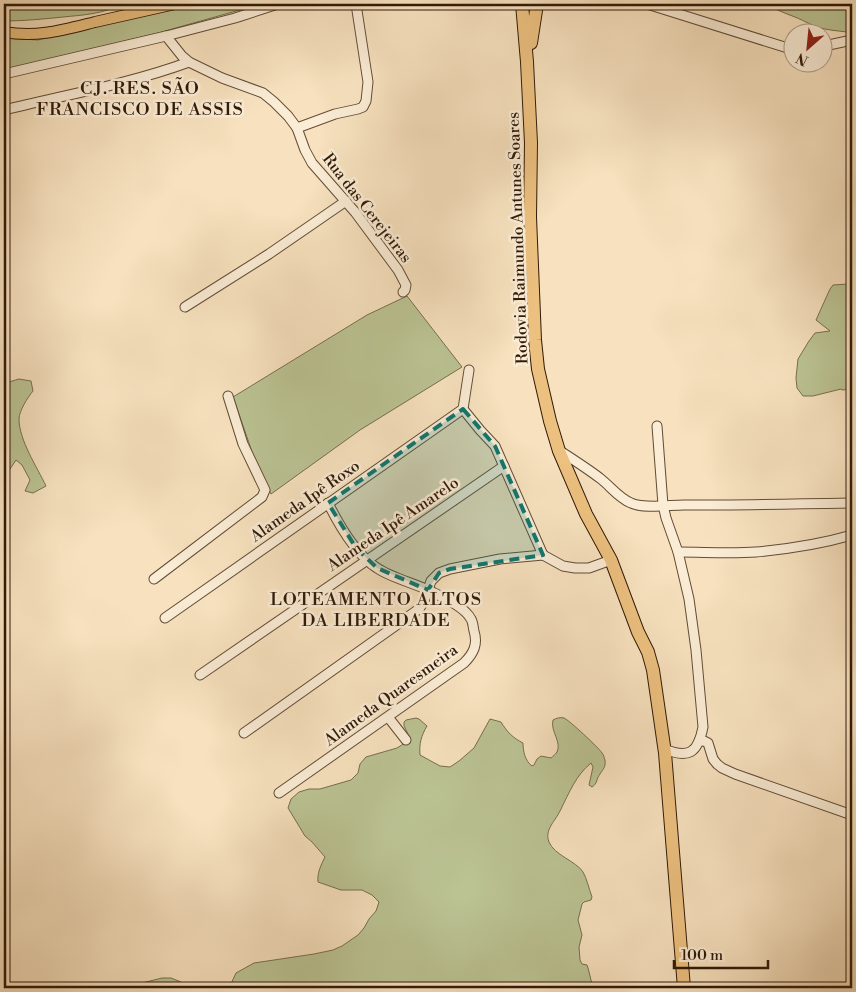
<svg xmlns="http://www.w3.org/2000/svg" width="856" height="992" viewBox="0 0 856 992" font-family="'Libre Bodoni',serif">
<rect width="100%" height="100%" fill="#f7e1be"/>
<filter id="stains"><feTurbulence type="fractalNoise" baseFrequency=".004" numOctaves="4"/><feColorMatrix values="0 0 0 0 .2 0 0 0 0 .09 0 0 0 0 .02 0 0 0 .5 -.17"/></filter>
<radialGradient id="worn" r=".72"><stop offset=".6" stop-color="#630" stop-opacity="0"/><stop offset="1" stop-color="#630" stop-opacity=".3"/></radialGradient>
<g fill="#bbc393" stroke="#766e4e">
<path d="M4 4H121C104 14 83 15 63 17 43 19 24 21 4 21Z"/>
<path d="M180 4H261L158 33 33 63 4 72V38L38 40Z"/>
<path d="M765 4H852V33C843 31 834 31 825 29 814 27 805 21 795 17 784 13 775 9 765 4Z"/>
<path d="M848 284 852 286V389L842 390 841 389 813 396H803L797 388 796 378 798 359 809 341 815 333 830 331 816 320 830 289 833 285Z"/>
<path d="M407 296 462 367 360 430 271 494 257 466 233 397 367 315Z"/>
<path d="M19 379 31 381 33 391C28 397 19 411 19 419 19 440 37 467 46 486L33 493 25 491 30 480 22 465 16 460 4 478V388L9 382Z"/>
<path d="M416 718 419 719 427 726C421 736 419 744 420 755L440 766 450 767 459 761 474 748 490 719 501 722C507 732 513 738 523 743 523 751 525 761 532 766L534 765 537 759 541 756 551 758C553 756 555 755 557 752 562 742 550 731 553 720 557 718 560 717 564 718 569 720 599 748 602 753 604 755 604 758 605 760 606 767 603 769 600 774 596 779 598 783 592 787L589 785 593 767 591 763C576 775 569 793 560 811 556 820 544 830 549 842 554 855 576 861 583 872 587 879 589 889 592 897L591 900 584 902 582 904 578 920 582 935 579 947 580 960 582 964 587 965 588 968 593 988H229L236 973 254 963 314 954 333 950 342 946 358 935 364 928 369 919 376 911 379 902 372 895 362 890H341L318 882C317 873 321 865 325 857L312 842 305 836 288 808 291 799 299 792 309 789H320L351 780 358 773 360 764 366 757 397 748 405 743 409 736 404 726V722L406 720Z"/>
<path d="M162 978H171L181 982 182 988H133L142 983Z"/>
</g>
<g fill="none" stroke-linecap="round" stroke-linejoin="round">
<g stroke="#624c36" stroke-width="11">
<g id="minor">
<path d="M647 4 794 50"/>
<path d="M166 36 182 56 189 62 222 78 263 93 274 102 288 116 297 128 305 150 312 163 355 212 398 270 406 285 405 290 403 292"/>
<path d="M824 46 852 40"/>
<path d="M4 74 166 36 235 18 278 4"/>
<path d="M4 110C65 95 129 84 189 62"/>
<path d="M297 128 335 114 358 109 363 107 366 101 368 82 356 4"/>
<path d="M185 307 269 254 346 201"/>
<path d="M469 370 463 409 480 430 495 446 543 555"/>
<path d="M657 426 663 505 666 518 678 552 689 599 696 650 703 727C698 753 689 759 664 749"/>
<path d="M560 451C574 460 588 469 601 479 611 487 619 498 631 503 644 509 669 505 684 505 740 505 796 504 852 503"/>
<path d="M328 503C339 525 356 555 377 568 390 577 413 583 428 590L431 581 439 573 450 569 500 559 543 555 563 566 575 568H589L611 560"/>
<path d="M678 552C704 552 730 554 756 552 789 549 821 544 852 535"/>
<path d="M154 579 262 497 265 490 243 444 228 396"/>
<path d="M165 618 463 409"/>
<path d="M200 675 504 466"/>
<path d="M388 717 406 740"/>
<path d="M244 733 419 609 424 601 428 590C440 596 464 606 471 619 473 622 473 627 474 631 478 644 474 653 464 663L279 793"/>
<path d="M699 741H704L708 743 713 759 717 764 722 768 735 774 852 815"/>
</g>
</g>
<g stroke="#311a08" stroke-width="12">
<path id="major" d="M4 32C37 38 63 30 95 22 122 16 148 10 175 4"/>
</g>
<g stroke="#311a08" stroke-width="14">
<g id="highway">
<path d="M522 4 527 62 531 143 530 217 535 340 538 369 550 421 559 451 586 514 611 560 638 632 648 652 653 670 665 753 684 988"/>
<path d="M531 43 537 4"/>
</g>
</g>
<use href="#minor" stroke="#faecd5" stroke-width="9"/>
<use href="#major" stroke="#ecc07f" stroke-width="10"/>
<use href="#highway" stroke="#ecc07f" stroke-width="12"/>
</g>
<path fill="#0f766e" fill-opacity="0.2" stroke="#0f766e" stroke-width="4" stroke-dasharray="10 6" stroke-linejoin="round" d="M463 409 495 446 543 555 450 569 439 573 428 590 377 568 356 548 328 503Z"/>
<g text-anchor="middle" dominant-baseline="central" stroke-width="5" stroke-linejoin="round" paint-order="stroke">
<g font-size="16" fill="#311a08" stroke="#faecd5">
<text transform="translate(367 208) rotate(52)">Rua das Cerejeiras</text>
<text transform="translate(518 238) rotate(-92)">Rodovia Raimundo Antunes Soares</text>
<text transform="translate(305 501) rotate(-35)">Alameda Ipê Roxo</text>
<text transform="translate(393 524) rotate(-34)">Alameda Ipê Amarelo</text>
<text transform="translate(391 695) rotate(-36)">Alameda Quaresmeira</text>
</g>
<g font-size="18" letter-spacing="1" fill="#311a08" stroke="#faecd5">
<text x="140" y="88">CJ. RES. SÃO<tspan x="140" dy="21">FRANCISCO DE ASSIS</tspan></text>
<text x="376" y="599">LOTEAMENTO ALTOS<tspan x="376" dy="21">DA LIBERDADE</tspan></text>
</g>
</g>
<rect width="856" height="992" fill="none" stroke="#f7e1be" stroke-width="20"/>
<rect x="5" y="5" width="846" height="982" fill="none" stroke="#311a08" stroke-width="2.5"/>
<rect x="10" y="10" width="836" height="972" fill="none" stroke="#311a08"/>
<g transform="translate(808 48) rotate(207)"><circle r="24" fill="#faecd5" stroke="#aa9883"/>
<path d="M0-4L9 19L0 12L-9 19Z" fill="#8f2418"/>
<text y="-8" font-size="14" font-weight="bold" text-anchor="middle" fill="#311a08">N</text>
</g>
<path d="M674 960v8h94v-8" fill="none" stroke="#311a08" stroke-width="2.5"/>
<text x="681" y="960" font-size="15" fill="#311a08" stroke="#faecd5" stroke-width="4" paint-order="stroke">100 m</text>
<rect width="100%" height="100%" filter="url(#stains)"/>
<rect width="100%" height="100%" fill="url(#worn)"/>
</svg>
